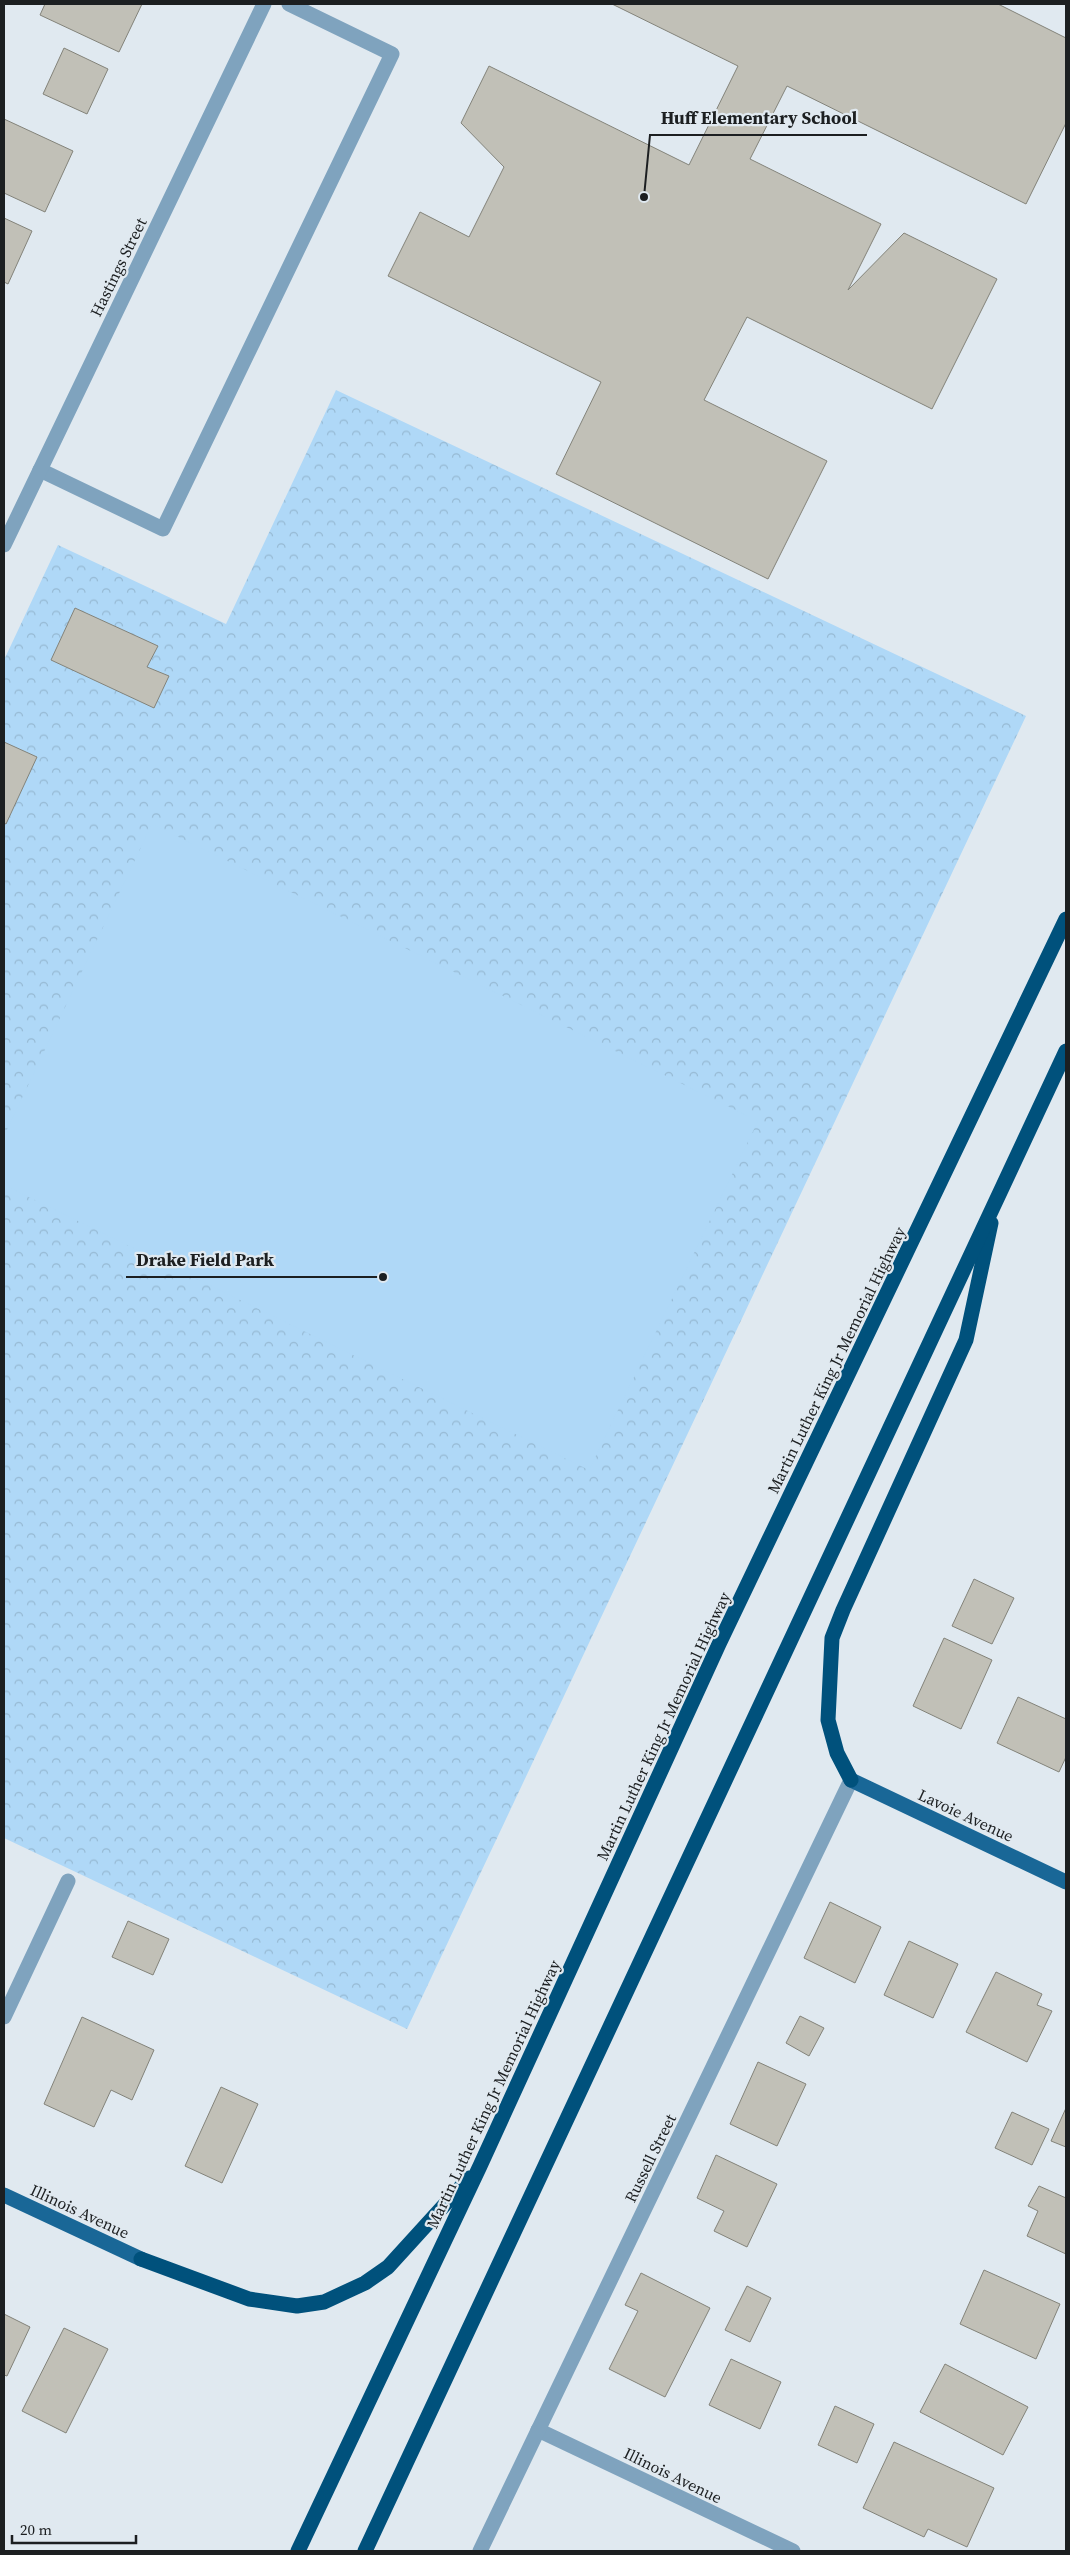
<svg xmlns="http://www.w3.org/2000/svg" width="1070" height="2555" viewBox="0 0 1070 2555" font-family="'Source Serif 4',serif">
<defs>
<pattern id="park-crowns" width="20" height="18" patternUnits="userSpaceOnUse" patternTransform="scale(1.25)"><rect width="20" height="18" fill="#afd8f7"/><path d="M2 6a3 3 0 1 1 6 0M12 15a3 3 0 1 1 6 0" fill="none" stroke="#96b9d3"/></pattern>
</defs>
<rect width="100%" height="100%" fill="#e0e9f0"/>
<path fill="url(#park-crowns)" d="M336 390 1026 716 407 2029 4 1838V660L58 545 226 624Z"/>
<path fill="#afd8f7" d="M152 824 758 1121 589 1470 4 1185V1136Z"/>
<g fill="#c1c0b7" stroke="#83837a">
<path d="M45 4H142L119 52 40 15Z"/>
<path d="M612 4H998L1066 38V123L1026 204 787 86 750 159 881 224 848 290 904 233 997 279 932 409 747 317 704 400 827 461 768 579 556 474 601 382 388 276 420 212 469 237 504 167 461 123 489 66 689 165 738 66Z"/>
<path d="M64 48 108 69 87 114 43 94Z"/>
<path d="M4 119 73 151 45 212 4 193Z"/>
<path d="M4 218 32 231 8 284 4 282Z"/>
<path d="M75 608 158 646 147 667 169 676 154 708 51 660Z"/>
<path d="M4 742 37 757 6 824 4 823Z"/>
<path d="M974 1579 1014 1598 992 1644 952 1626Z"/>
<path d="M944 1638 992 1660 961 1729 913 1706Z"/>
<path d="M1018 1697 1066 1719V1757L1059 1772 997 1743Z"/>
<path d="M830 1902 881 1927 855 1983 804 1958Z"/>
<path d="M128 1921 169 1939 153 1975 112 1957Z"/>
<path d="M909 1941 958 1964 933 2018 884 1995Z"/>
<path d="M996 1972 1042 1994 1037 2005 1052 2011 1027 2062 966 2032Z"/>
<path d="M800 2016 824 2028 809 2056 786 2043Z"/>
<path d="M82 2017 154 2050 132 2100 111 2090 94 2127 44 2104Z"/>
<path d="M758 2062 806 2084 777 2146 730 2124Z"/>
<path d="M221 2087 258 2104 222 2183 185 2166Z"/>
<path d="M1066 2108V2147L1051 2141Z"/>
<path d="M1012 2112 1049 2129 1032 2165 995 2148Z"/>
<path d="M716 2155 777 2184 747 2247 714 2231 724 2211 697 2198Z"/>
<path d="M1039 2186 1066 2198V2254L1027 2236 1038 2211 1028 2206Z"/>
<path d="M984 2270 1060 2304 1036 2359 960 2324Z"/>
<path d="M641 2273 710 2308 665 2397 609 2369 638 2311 625 2305Z"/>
<path d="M747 2286 771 2298 750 2342 725 2330Z"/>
<path d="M4 2314 30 2327 7 2376 4 2375Z"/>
<path d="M64 2328 108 2349 66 2433 22 2411Z"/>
<path d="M731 2359 781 2382 760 2429 709 2405Z"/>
<path d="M945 2364 1028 2407 1003 2455 920 2412Z"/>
<path d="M835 2406 874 2424 857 2463 818 2445Z"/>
<path d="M894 2442 994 2488 967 2547 928 2529 924 2537 863 2508Z"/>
</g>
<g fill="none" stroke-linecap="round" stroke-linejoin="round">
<g stroke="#7fa3be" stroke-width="15">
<path d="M40 470 163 529 392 54 289 4"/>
<path d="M4 545 264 4"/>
<path d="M4 2017 68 1881"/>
<path d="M538 2430 793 2551"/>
<path d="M480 2551 851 1780"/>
</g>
<g stroke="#196797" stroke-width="15">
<path d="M851 1780 1066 1882"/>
<path d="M4 2195 141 2259"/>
</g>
<g stroke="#00517c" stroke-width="15">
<path d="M851 1780 837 1753 828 1720 832 1638 843 1610 966 1340 991 1223"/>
<path d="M141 2259 249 2299 297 2306 324 2302 365 2283 388 2267 469 2178"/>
<path d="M298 2551 480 2166 719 1644 1066 919"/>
<path d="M365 2551 1066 1051"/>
</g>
</g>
<g text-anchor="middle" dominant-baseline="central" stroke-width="4.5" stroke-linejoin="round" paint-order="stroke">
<g font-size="16" fill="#1c1f21" stroke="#e0e9f0">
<text transform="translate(118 267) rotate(-64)">Hastings Street</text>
<text transform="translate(836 1360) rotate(-64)">Martin Luther King Jr Memorial Highway</text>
<text transform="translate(663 1726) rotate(-65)">Martin Luther King Jr Memorial Highway</text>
<text transform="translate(966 1815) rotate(25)">Lavoie Avenue</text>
<text transform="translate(493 2094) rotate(-65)">Martin Luther King Jr Memorial Highway</text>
<text transform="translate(650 2158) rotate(-64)">Russell Street</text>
<text transform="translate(80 2211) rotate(25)">Illinois Avenue</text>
<text transform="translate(673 2475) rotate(26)">Illinois Avenue</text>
</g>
</g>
<path fill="none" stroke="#1c1f21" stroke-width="2" d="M644 197L650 135H867M383 1277L284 1277H126"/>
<g fill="#1c1f21" stroke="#e0e9f0" stroke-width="2">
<circle cx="644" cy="197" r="5"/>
<circle cx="383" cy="1277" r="5"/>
</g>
<g font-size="18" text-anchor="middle" font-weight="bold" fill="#1c1f21" stroke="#e0e9f0" stroke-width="4.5" stroke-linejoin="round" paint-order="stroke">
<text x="759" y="124">Huff Elementary School</text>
<text x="205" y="1266">Drake Field Park</text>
</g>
<rect width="1070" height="2555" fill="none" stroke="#1c1f21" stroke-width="10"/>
<path d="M12 2535v8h124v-8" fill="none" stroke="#1c1f21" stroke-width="2.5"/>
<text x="20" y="2535" font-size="15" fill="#1c1f21" stroke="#e0e9f0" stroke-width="4" paint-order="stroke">20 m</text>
</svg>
